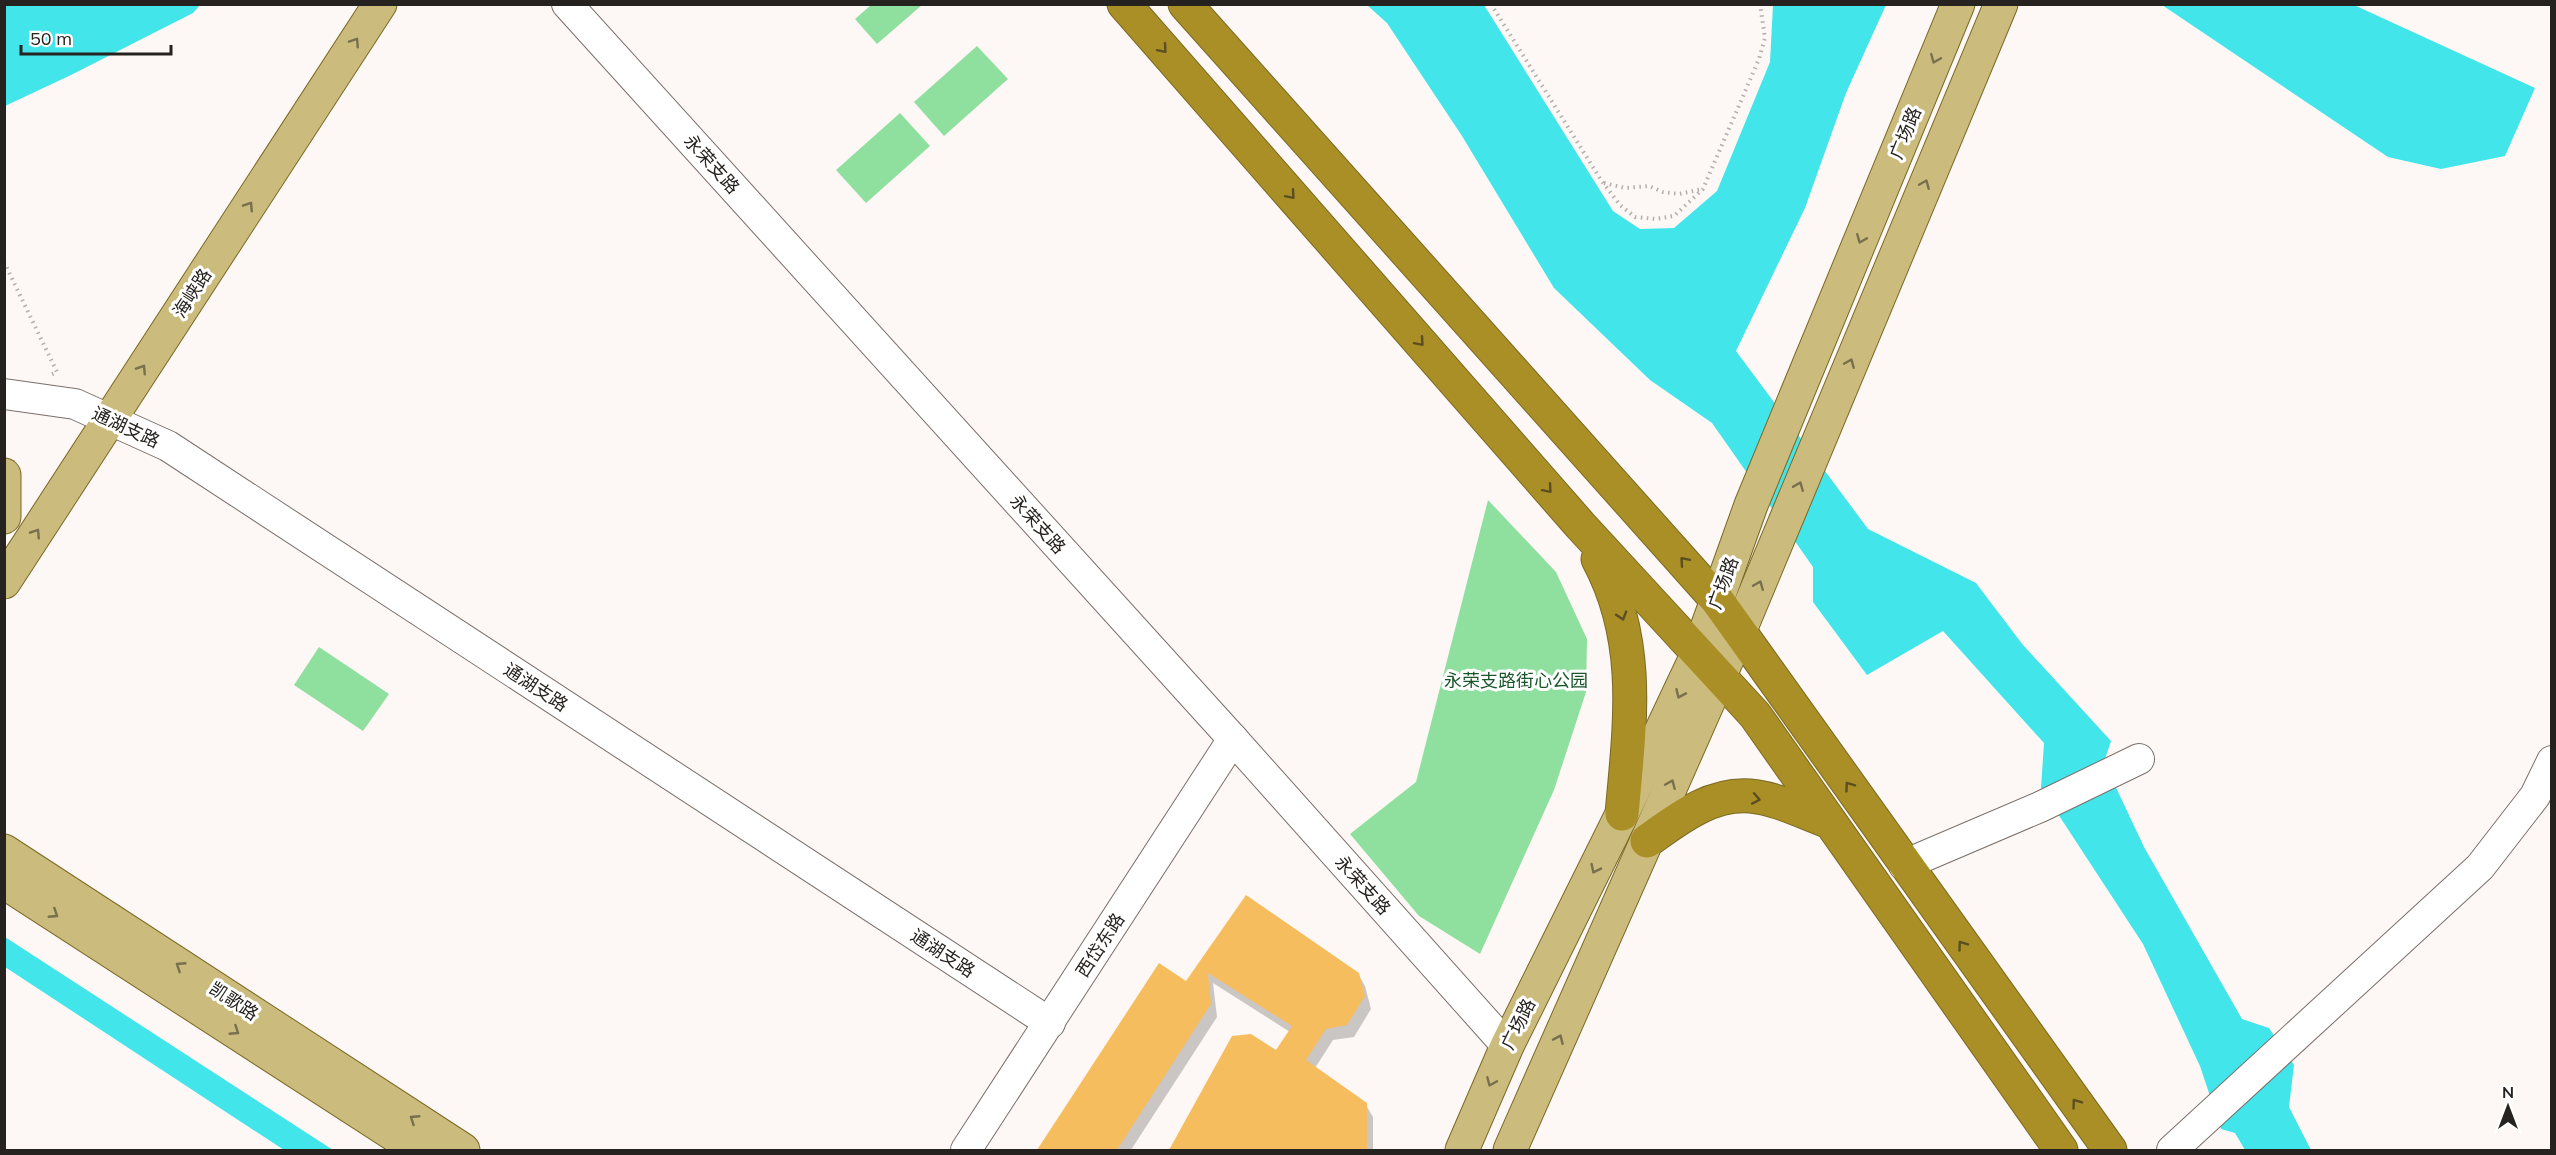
<svg xmlns="http://www.w3.org/2000/svg" width="2556" height="1155" viewBox="0 0 2556 1155" font-family="Mulish,'Noto Sans SC',sans-serif">
<rect width="100%" height="100%" fill="#fdf8f5"/>
<g fill="#8fdf9f">
<path d="M871 5V4L922 5 877 44 855 19Z"/>
<path d="M977 46 1008 79 944 136 914 102Z"/>
<path d="M900 113 930 146 866 203 836 170Z"/>
<path d="M1488 500 1556 572 1587 639 1586 692 1554 790 1480 954 1419 916 1350 834 1416 782Z"/>
<path d="M319 647 389 694 363 731 294 685Z"/>
</g>
<g fill="#41e5ea">
<path d="M4 5 5 4 200 5 193 13 71 75 5 106Z"/>
<path d="M1367 5H1484L1613 211 1640 229 1674 228 1717 191 1770 62 1773 5H1886L1846 93 1805 208 1736 351 1868 529 1976 583 2023 645 2111 741 2104 762 2144 847 2242 1019 2269 1028 2294 1065 2289 1107 2311 1150H2245L2235 1133 2221 1129 2200 1066 2143 944 2041 788 2044 743 1943 631 1867 675 1813 602V567L1712 423 1650 380 1554 288 1462 136 1387 23Z"/>
<path d="M2162 5H2354L2535 88 2505 156 2441 169 2388 157Z"/>
<path d="M5 937 333 1150H284L5 967Z"/>
</g>
<path fill="#0003" d="M1247 897 1358 974 1365 986 1371 1009 1354 1037 1333 1040 1315 1068 1366 1105 1373 1117V1150H1170L1233 1038 1276 1052 1290 1032 1213 983 1217 1017 1131 1150H1039L1159 965 1187 983Z"/>
<path fill="#f5bd5e" d="M1246 895 1359 973 1365 996 1347 1025 1326 1029 1306 1060 1367 1103V1150H1169L1232 1036 1251 1034 1276 1050 1292 1026 1208 973 1211 1004 1117 1150H1037L1159 963 1186 981Z"/>
<g fill="none" stroke-linecap="round" stroke-linejoin="round">
<g stroke="#7b6f6a" stroke-width="32">
<g id="minor">
<path d="M567 4 1233 739 1507 1046"/>
<path d="M4 394 75 404 168 446 1050 1023"/>
<path d="M1904 865 2040 807 2139 759"/>
<path d="M966 1150 1233 739"/>
<path d="M2172 1150 2480 867 2535 796 2552 761"/>
</g>
</g>
<g stroke="#7b6924" stroke-width="35">
<g id="major">
<path d="M4 475V517"/>
<path d="M4 582 380 4"/>
<path d="M4 851 463 1150"/>
<path d="M4 882 418 1150"/>
<path d="M1462 1150 1507 1046 1622 814 1698 653 1751 505 1958 4"/>
<path d="M1510 1150 1740 630 2001 4"/>
</g>
</g>
<g stroke="#7b6924" stroke-width="35">
<g id="highway">
<path d="M1124 4 1580 525 1755 715 2061 1150"/>
<path d="M1185 4 1717 600 2110 1150"/>
<path d="M1598 559C1642 641 1630 724 1622 814"/>
<path d="M1647 841C1678 819 1710 793 1750 796 1776 798 1805 813 1830 822"/>
</g>
</g>
<g stroke="#b3aeab" stroke-width="4" stroke-dasharray="1.5 4.5" stroke-linecap="butt">
<path d="M1491 4 1601 180 1620 205 1635 217 1656 219 1674 216 1703 189 1759 59 1765 38 1760 4"/>
<path d="M1604 183 1625 188 1649 186 1663 192 1679 194 1702 189"/>
<path d="M4 262 57 372 48 376"/>
</g>
<use href="#minor" stroke="#fff" stroke-width="30"/>
<use href="#major" stroke="#cbbc7d" stroke-width="33"/>
<use href="#highway" stroke="#a98f26" stroke-width="33"/>
</g>
<defs><path id="oneway-chevron" d="M-2-3.5L2.5 0L-2 3.5" fill="none" stroke-width="1.6" stroke-linecap="round" stroke-linejoin="round" transform="scale(1.5)"/></defs>
<g stroke="#786f4e">
<use href="#oneway-chevron" transform="translate(355 42) rotate(-57)"/>
<use href="#oneway-chevron" transform="translate(1935 59) rotate(112)"/>
<use href="#oneway-chevron" transform="translate(1925 184) rotate(-67)"/>
<use href="#oneway-chevron" transform="translate(249 206) rotate(-57)"/>
<use href="#oneway-chevron" transform="translate(1861 239) rotate(112)"/>
<use href="#oneway-chevron" transform="translate(1850 363) rotate(-67)"/>
<use href="#oneway-chevron" transform="translate(142 369) rotate(-57)"/>
<use href="#oneway-chevron" transform="translate(1799 486) rotate(-68)"/>
<use href="#oneway-chevron" transform="translate(36 533) rotate(-57)"/>
<use href="#oneway-chevron" transform="translate(1759 585) rotate(-68)"/>
<use href="#oneway-chevron" transform="translate(1680 694) rotate(114)"/>
<use href="#oneway-chevron" transform="translate(1671 784) rotate(-67)"/>
<use href="#oneway-chevron" transform="translate(1595 869) rotate(116)"/>
<use href="#oneway-chevron" transform="translate(54 914) rotate(33)"/>
<use href="#oneway-chevron" transform="translate(180 966) rotate(-147)"/>
<use href="#oneway-chevron" transform="translate(235 1031) rotate(33)"/>
<use href="#oneway-chevron" transform="translate(1559 1039) rotate(-66)"/>
<use href="#oneway-chevron" transform="translate(1491 1082) rotate(113)"/>
<use href="#oneway-chevron" transform="translate(414 1119) rotate(-147)"/>
</g>
<g stroke="#5a4e22">
<use href="#oneway-chevron" transform="translate(1163 49) rotate(49)"/>
<use href="#oneway-chevron" transform="translate(1291 195) rotate(49)"/>
<use href="#oneway-chevron" transform="translate(1420 342) rotate(49)"/>
<use href="#oneway-chevron" transform="translate(1548 489) rotate(49)"/>
<use href="#oneway-chevron" transform="translate(1684 561) rotate(-131)"/>
<use href="#oneway-chevron" transform="translate(1622 616) rotate(73)"/>
<use href="#oneway-chevron" transform="translate(1849 786) rotate(-125)"/>
<use href="#oneway-chevron" transform="translate(1756 799) rotate(11)"/>
<use href="#oneway-chevron" transform="translate(1962 945) rotate(-126)"/>
<use href="#oneway-chevron" transform="translate(2076 1103) rotate(-126)"/>
</g>
<g text-anchor="middle" dominant-baseline="central" stroke-width="6" stroke-linejoin="round" paint-order="stroke">
<g font-size="18" fill="#26221f" stroke="#fff">
<text transform="translate(1905 133) rotate(-68)">广场路</text>
<text transform="translate(712 164) rotate(48)">永荣支路</text>
<text transform="translate(192 293) rotate(-57)">海峡路</text>
<text transform="translate(126 427) rotate(25)">通湖支路</text>
<text transform="translate(1038 524) rotate(48)">永荣支路</text>
<text transform="translate(1723 583) rotate(-70)">广场路</text>
<text transform="translate(536 687) rotate(33)">通湖支路</text>
<text transform="translate(1363 885) rotate(48)">永荣支路</text>
<text transform="translate(1100 945) rotate(-57)">西岱东路</text>
<text transform="translate(943 953) rotate(33)">通湖支路</text>
<text transform="translate(234 1001) rotate(33)">凯歌路</text>
<text transform="translate(1518 1024) rotate(-64)">广场路</text>
</g>
<g font-size="18" fill="#18562a" stroke="#fff">
<text x="1516" y="680">永荣支路街心公园</text>
</g>
</g>
<rect width="2556" height="1155" fill="none" stroke="#26221f" stroke-width="12"/>
<g transform="translate(2508 1107)" stroke="#ffffff" stroke-width="4.5" paint-order="stroke">
<path d="M0-4.5L10 22L0 15L-10 22Z" fill="#26221f"/>
<text y="-9" font-size="16" font-weight="bold" text-anchor="middle" fill="#26221f">N</text>
</g>
<path d="M21 45v9h150v-9" fill="none" stroke="#26221f" stroke-width="3"/>
<text x="30" y="45" font-size="18" fill="#26221f" stroke="#ffffff" stroke-width="4.5" paint-order="stroke">50 m</text>
</svg>
